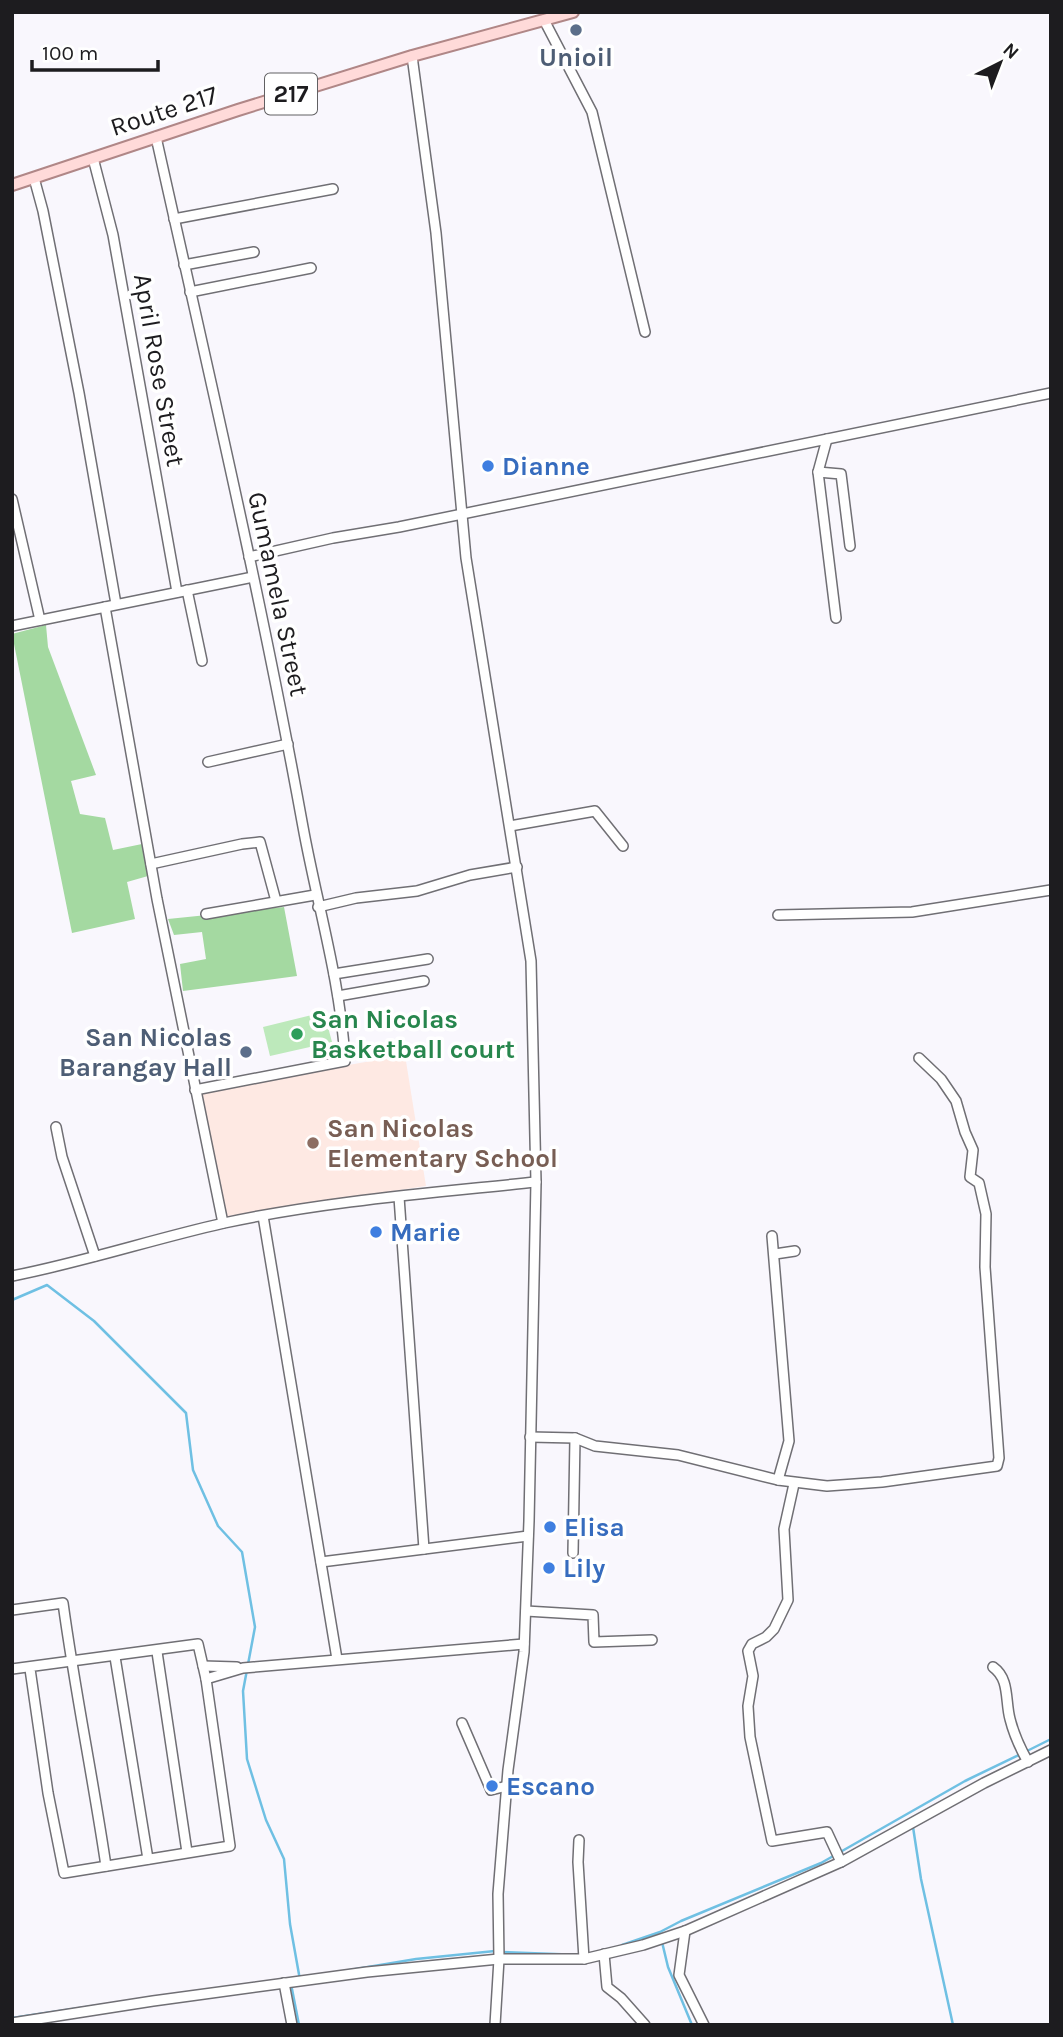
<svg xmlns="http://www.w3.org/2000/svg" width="1063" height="2037" viewBox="0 0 1063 2037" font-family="Karla,sans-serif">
<rect width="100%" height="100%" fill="#f9f7fd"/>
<path fill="#fee9e3" d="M405 1055 426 1186 222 1217 199 1099 202 1091Z"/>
<path fill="#bde9bb" d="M324 1012 332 1042 270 1056 263 1027Z"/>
<g fill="#a4d9a1">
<path d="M46 625 48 647 96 775 71 781 80 814 105 818 113 850 142 844 148 876 127 882 135 919 72 933 12 634Z"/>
<path d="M284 907 297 976 183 991 180 964 206 959 202 932 174 935 168 919Z"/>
</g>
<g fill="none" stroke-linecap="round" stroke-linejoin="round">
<g stroke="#6fc0e3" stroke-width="2.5">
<path d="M12 1300 47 1285 94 1321 186 1413 193 1470 218 1526 242 1552 255 1627 243 1691 247 1759 266 1820 284 1859 290 1924 300 1980"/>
<path d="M1025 1752 1051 1739"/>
<path d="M913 1827 921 1879 953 2025"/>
<path d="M662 1942 668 1967 692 2025"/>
<path d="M622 1945 660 1932 681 1921 821 1863 965 1781 1019 1755"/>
<path d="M501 1952 582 1955"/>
<path d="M338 1972 416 1959 495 1951"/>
<path d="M291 1984 299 2025"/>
<path d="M12 2018 100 2005"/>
</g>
<g stroke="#706f74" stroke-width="12">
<g id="minor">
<path d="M544 20 592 112 645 332"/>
<path d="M412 56 436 233 466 558 531 961 536 1182 529 1521 524 1652 508 1770 498 1894 499 1959 495 2025"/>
<path d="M156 137C207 366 261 595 303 827 317 904 341 983 345 1061L195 1090"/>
<path d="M93 158 113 235 177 592"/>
<path d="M34 178 43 211 79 393 116 604"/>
<path d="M174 219 333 189"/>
<path d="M184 265 254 252"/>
<path d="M190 292 311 268"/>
<path d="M827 439 818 472 836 618"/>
<path d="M818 472 841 474 850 546"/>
<path d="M12 499 40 620"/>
<path d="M249 557 333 538 399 527 1051 393"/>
<path d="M187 590 202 661"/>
<path d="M105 607 157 899 223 1223"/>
<path d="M12 626 253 577"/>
<path d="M208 762 288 744"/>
<path d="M510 826 595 811 623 846"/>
<path d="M151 864 242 844 260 842 276 901"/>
<path d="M318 907 356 898 417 891 470 875 517 867"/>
<path d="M206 914 315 895"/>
<path d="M778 915 912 912 1051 890"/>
<path d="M334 974 428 959"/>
<path d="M338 996 424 981"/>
<path d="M56 1127 62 1157 95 1256"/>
<path d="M399 1197 424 1549"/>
<path d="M263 1216 337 1659"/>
<path d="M772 1236 789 1441 778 1480"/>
<path d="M775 1254 795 1251"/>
<path d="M12 1276C84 1262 153 1239 224 1223 326 1201 432 1193 536 1182"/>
<path d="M530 1437 575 1438 595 1446 678 1455 778 1480 827 1486 882 1482 997 1466 999 1458 985 1267 986 1214 979 1183 970 1177 973 1150 965 1132 956 1101 941 1079 919 1058"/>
<path d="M794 1484 784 1529 788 1600 774 1629 766 1637 752 1644 748 1651 753 1676 748 1706 750 1737 772 1841 827 1832 841 1862"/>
<path d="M573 1553 575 1438"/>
<path d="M321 1562 528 1536"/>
<path d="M12 1610 63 1603C75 1691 93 1778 106 1866"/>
<path d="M526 1611 593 1615 594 1642 652 1640"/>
<path d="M157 1652 187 1852"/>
<path d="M115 1657 148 1859"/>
<path d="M203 1666 237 1667"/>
<path d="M993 1667C1010 1679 1005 1701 1010 1719 1014 1735 1020 1748 1028 1762"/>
<path d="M12 1669 198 1644 206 1679 230 1846 64 1873 48 1793 30 1669"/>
<path d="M206 1679 243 1668 524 1644"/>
<path d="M462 1723 491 1790 507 1786"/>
<path d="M579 1840 578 1862 584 1959"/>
<path d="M685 1931 679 1975 704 2025"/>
<path d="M604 1954 607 1987 621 1998 645 2025"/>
<path d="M284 1983 292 2025"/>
<path d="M12 2023 153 2001 367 1972 499 1959H584L643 1945 685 1931 841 1862 984 1783 1051 1750"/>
</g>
</g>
<g stroke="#b08787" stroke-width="14">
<path id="major" d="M12 185 238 110 412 56 573 12"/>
</g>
<use href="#minor" stroke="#fff" stroke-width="9"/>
<use href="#major" stroke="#ffdad9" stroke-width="10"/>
</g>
<g fill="#5c6f8a" stroke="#fff" stroke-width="2.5">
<circle cx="576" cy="30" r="7"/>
<circle cx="246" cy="1052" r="7"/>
</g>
<g fill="#3f7fe0" stroke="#fff" stroke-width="2.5">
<circle cx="488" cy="466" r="7"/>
<circle cx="376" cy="1232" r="7"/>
<circle cx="550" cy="1527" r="7"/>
<circle cx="549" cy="1568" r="7"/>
<circle cx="492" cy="1786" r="7"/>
</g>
<circle fill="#2e9e5b" stroke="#fff" stroke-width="2.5" cx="297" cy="1034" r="7"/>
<circle fill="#8d6e63" stroke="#fff" stroke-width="2.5" cx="313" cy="1143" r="7"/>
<g text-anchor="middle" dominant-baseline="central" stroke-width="7" stroke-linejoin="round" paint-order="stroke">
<rect fill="#fff" stroke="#616062" stroke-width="2" x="265" y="73.5" width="52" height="41" rx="5"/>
<g font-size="24" font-weight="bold" fill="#1d1c1f">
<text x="291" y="94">217</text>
</g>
<g font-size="26" font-weight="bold" fill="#4e5e75" stroke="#fff">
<text x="576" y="57">Unioil</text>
<text x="232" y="1037" text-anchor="end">San Nicolas<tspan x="232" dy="30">Barangay Hall</tspan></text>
</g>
<g font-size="26" fill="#1d1c1f" stroke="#fff">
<text transform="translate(164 111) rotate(-18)">Route 217</text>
<text transform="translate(159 370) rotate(80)">April Rose Street</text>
<text transform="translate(278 594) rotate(78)">Gumamela Street</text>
</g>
<g font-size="26" font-weight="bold" fill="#366cbe" stroke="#fff" text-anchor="start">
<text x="502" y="466">Dianne</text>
<text x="390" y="1232">Marie</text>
<text x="564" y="1527">Elisa</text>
<text x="563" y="1568">Lily</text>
<text x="506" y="1786">Escano</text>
</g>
<g font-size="26" font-weight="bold" fill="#27864d" stroke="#fff" text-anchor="start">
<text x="311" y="1019">San Nicolas<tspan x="311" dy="30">Basketball court</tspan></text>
</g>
<g font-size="26" font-weight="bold" fill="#785e54" stroke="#fff" text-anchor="start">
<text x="327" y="1128">San Nicolas<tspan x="327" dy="30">Elementary School</tspan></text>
</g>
</g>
<rect width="1063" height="2037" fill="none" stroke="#1d1c1f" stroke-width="28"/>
<g transform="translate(1000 63) rotate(42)" stroke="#ffffff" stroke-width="5" paint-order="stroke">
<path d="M0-5L12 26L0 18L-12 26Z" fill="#1d1c1f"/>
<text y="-10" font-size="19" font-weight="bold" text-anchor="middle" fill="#1d1c1f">N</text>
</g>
<path d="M32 60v10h126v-10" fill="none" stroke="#1d1c1f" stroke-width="3.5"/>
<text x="42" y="60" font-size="21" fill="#1d1c1f" stroke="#ffffff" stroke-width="5" paint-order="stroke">100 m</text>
</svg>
